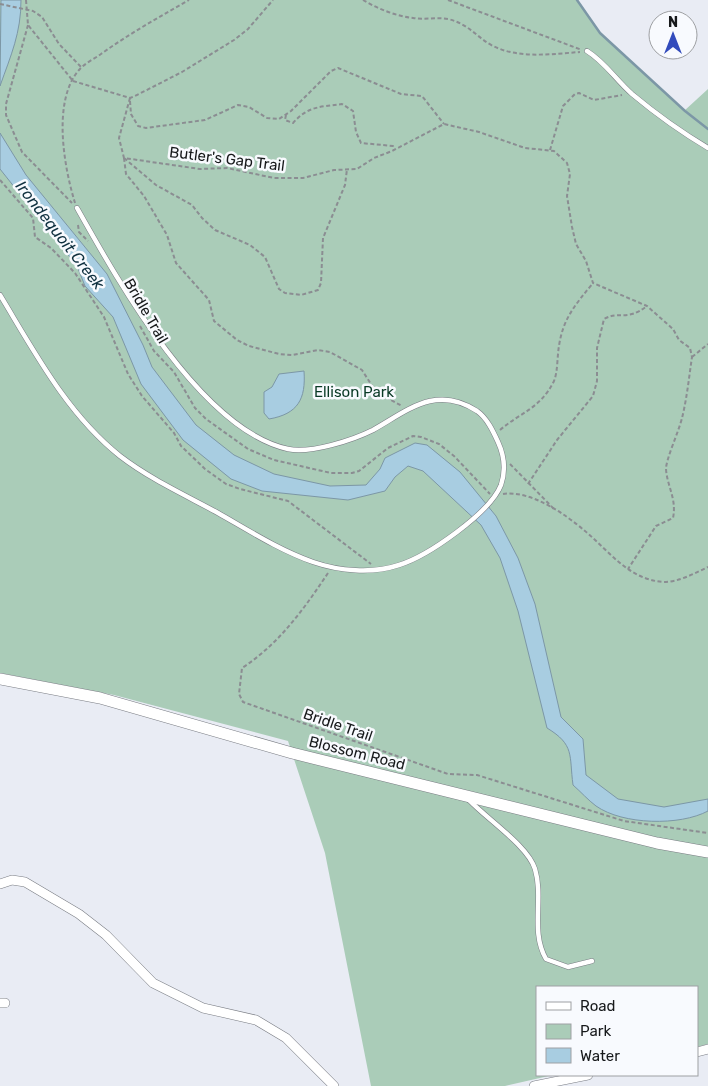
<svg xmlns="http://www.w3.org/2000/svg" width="708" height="1086" viewBox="0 0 708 1086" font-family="Rubik,sans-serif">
<rect width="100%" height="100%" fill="#e9ecf4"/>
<path fill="#aaccb8" d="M0 0H577L600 33 684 111 708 89V1044L697 1047V987H537V1075H553L505 1086H371L325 853 288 741 114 695 0 673Z"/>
<g fill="#a8cde1" stroke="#7c97a6">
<path d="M1 0H21C21 33 11 55 0 86Z"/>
<path d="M0 133 26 175 107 274 143 345 152 367 196 425 234 455 274 474 330 486 366 485 380 469 385 458 415 443 427 445 460 472 496 516 518 558 535 604 561 717 583 739 586 775 618 799 664 807 708 799V811C680 826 623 825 596 806 588 800 581 792 573 785 569 755 575 745 547 728L518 611 500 558 481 525 423 471 408 466 395 477 385 491 348 500 262 491 231 479 183 440 141 384 113 317 85 286 77 266 0 169Z"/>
<path d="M304 371C306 399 298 414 269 419L264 413V392L272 387 279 374Z"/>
</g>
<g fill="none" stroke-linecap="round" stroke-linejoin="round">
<path stroke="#7c97a6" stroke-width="2.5" d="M577 0 600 33 685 111 708 129"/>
<g stroke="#797c83" stroke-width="5.5">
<g id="service">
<path d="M587 51C605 62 616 80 632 94 656 114 681 132 708 148"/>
<path d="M0 295C34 351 67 414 120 456 150 479 185 495 218 513 248 530 279 550 313 562 339 571 372 574 399 565 428 556 490 513 501 485 506 470 504 455 498 442 493 431 487 418 477 411 436 384 407 411 373 430 353 440 310 454 288 449 201 430 118 281 77 208"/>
<path d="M469 800C487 819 528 846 535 869 544 899 530 931 546 959L568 967 592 961"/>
</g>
</g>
<g stroke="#797c83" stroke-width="10">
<g id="minor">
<path d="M0 884 12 880 25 882 79 914 106 935 153 983 203 1008 256 1020 286 1038 334 1086"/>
<path d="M0 1003H5"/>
<path d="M697 1052 708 1049"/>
<path d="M534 1086 588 1075"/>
</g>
</g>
<g stroke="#797c83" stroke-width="12">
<path id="tertiary" d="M0 679 100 698 292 753 657 843 708 852"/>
</g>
<g stroke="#8b8d92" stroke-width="2" stroke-dasharray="4 2.5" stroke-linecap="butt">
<path d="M26 0 28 25 73 81"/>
<path d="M363 0C378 9 396 16 413 18 424 20 436 17 448 19 469 24 476 37 493 46 519 59 552 54 580 52"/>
<path d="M448 0 582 50"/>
<path d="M0 4 33 11 42 17 59 44 82 68"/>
<path d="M28 25 6 104V115L22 152 72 203"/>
<path d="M73 81 130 98 135 96 182 72 234 40 248 29 273 0"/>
<path d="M130 98 119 138 124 158 200 169 227 168 274 178H303L334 170 357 169 374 158 392 151 444 124 479 132 525 148 554 151 567 163 570 174 567 196 572 227 576 244 586 261 593 283 647 306 673 329 679 340 690 348 692 357C689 377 687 398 682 418 679 431 666 459 666 469 667 486 677 499 673 518L656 526 628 569"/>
<path d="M130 101 131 114 138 126 146 128 205 120 238 105 249 107 267 118 279 119 291 111 331 71 338 68 401 94 422 96 444 124"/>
<path d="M286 115 285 120 293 123C308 106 320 107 342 104L353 111 356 132 361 143 393 146 394 150"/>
<path d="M550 150 563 106 575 94 579 93 594 100 622 95"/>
<path d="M124 158 126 174 144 196 167 235 176 263 209 300 214 321 237 340 249 346 279 354 292 355 318 350 330 352 362 370 376 392 402 406"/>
<path d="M124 158 156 185 192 205 202 218 215 230 250 245 265 257 279 289 285 293 301 295 318 290 321 283 323 238 345 185 347 169"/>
<path d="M0 180 33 218 35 237 51 248 75 273 104 317 128 374 142 396 174 433 181 446 205 469 226 484 240 489 288 501 371 564"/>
<path d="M75 203C64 167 52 101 79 70 85 63 94 59 101 54 129 34 159 17 189 0"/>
<path d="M78 225 79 232 88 241"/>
<path d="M140 326 154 351 174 372 195 408 206 419 248 449 274 460 331 473H352L359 471 388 448 413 436 421 437 439 444 454 456 490 494"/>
<path d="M692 357 708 344"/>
<path d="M500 430C521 412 540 409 554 381 558 371 557 357 559 346 563 318 576 304 593 283"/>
<path d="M510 464 554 509"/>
<path d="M528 484 557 440 593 396 597 381V348L604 319C621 310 626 322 647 306"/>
<path d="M503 494C531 490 565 514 585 531 610 552 629 580 664 582 679 582 695 573 708 567"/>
<path d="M328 573C304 609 279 644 242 668L239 694 243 702 448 774 477 775 624 821 708 833"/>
</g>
<use href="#service" stroke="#fff" stroke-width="4.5"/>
<use href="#minor" stroke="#fff" stroke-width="9"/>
<use href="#tertiary" stroke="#fff" stroke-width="11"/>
</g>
<g text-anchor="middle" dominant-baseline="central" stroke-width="5" stroke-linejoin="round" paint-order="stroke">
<g font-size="15" fill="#17191b" stroke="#f8fafe">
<text transform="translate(227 159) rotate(7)">Butler's Gap Trail</text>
<text transform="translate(146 311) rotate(60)">Bridle Trail</text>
<text transform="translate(338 725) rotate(19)">Bridle Trail</text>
<text transform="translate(357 753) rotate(14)">Blossom Road</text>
</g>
<g font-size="15" fill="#093a25" stroke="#f8fafe">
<text x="354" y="392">Ellison Park</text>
</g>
<g font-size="16" font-style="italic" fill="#103140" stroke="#f8fafe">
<text transform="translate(60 235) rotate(52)">Irondequoit Creek</text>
</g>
</g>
<rect x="536" y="986" width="162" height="90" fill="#f8fafe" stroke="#9ea0a3"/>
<rect x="546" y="1002" width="25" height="8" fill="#ffffff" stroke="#9ea0a3"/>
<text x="580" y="1011" font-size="15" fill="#17191b">Road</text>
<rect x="546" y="1024" width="25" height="15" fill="#aaccb8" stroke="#9ea0a3"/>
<text x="580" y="1036" font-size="15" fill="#17191b">Park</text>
<rect x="546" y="1048" width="25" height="15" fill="#a8cde1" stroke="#9ea0a3"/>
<text x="580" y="1061" font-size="15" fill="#17191b">Water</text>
<g transform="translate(673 35)"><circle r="24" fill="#f8fafe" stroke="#9ea0a3"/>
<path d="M0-4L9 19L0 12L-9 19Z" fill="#324bbc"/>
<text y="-8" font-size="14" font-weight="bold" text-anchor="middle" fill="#17191b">N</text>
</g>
</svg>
